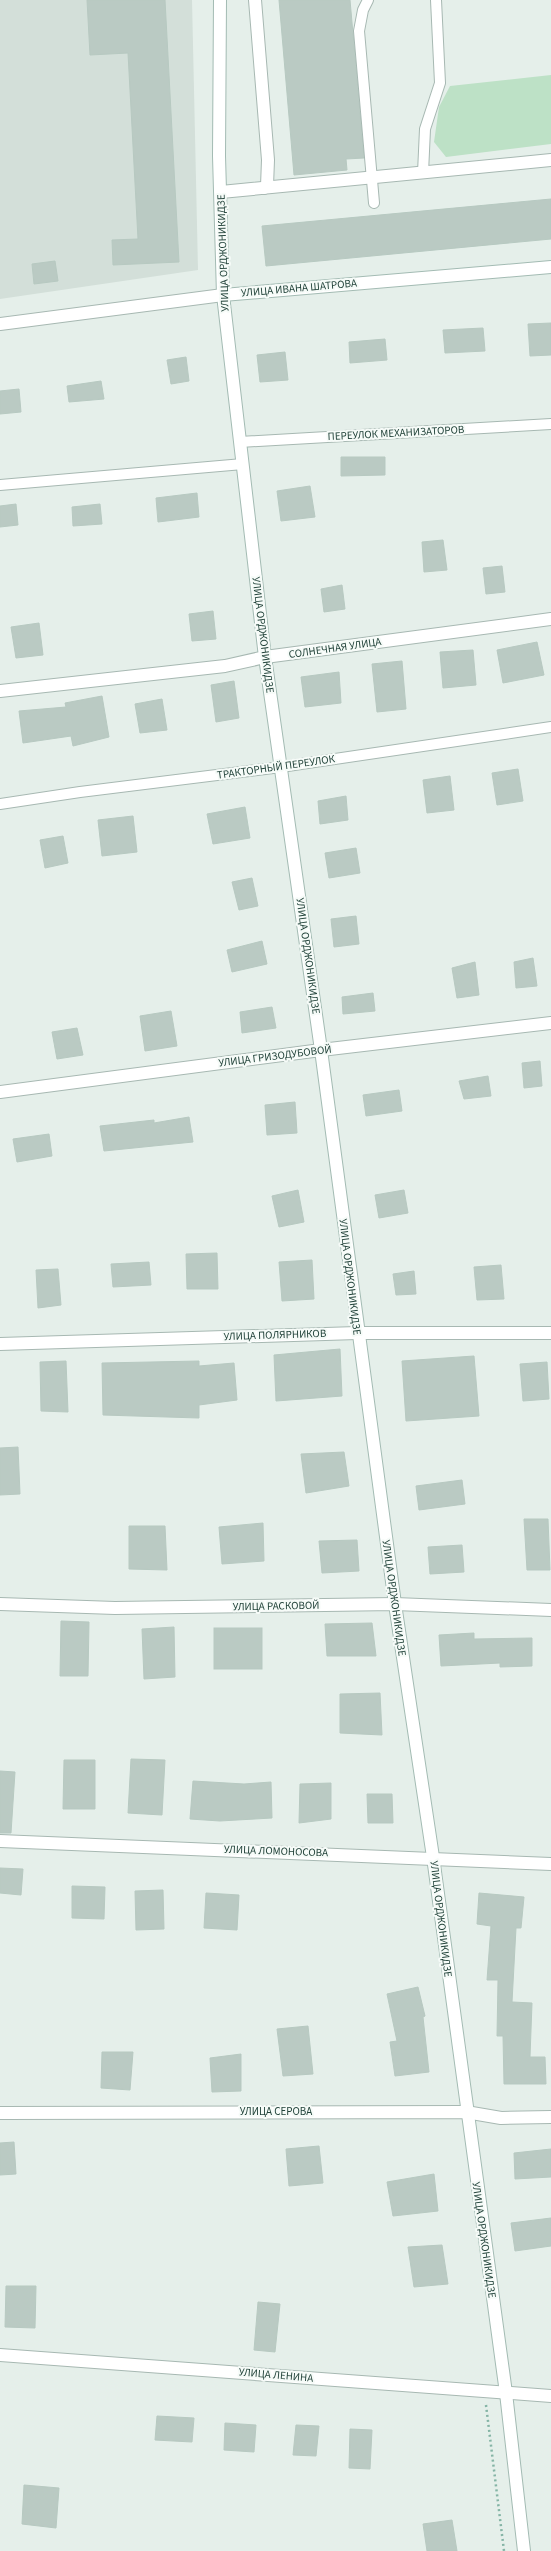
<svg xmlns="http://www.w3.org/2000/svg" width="551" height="2551" viewBox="0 0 551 2551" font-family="'Source Sans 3',sans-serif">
<rect width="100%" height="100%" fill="#e5efea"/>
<path fill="#d3dfd9" d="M0 0H192L198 270 0 299Z"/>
<path fill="#bde1c6" d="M551 75V144L446 157 434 142 439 107 450 86Z"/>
<g fill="#bacac3" stroke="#b7c9c1">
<path d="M87 0H165L179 262 113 265 112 240 138 239 128 53 90 55Z"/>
<path d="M279 0H350L364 158 346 159 347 170 294 175Z"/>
<path d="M551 199V239L266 266 262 226Z"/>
<path d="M55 261 58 281 34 284 32 264Z"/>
<path d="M551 323V355L530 356 528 324Z"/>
<path d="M483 328 485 351 445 353 443 330Z"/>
<path d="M385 339 387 360 350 363 349 342Z"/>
<path d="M285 352 288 380 260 382 257 355Z"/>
<path d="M186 357 189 381 171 384 167 360Z"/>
<path d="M101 381 104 399 69 402 67 386Z"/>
<path d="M19 389 21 412 0 414V391Z"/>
<path d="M341 457H385V475L341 476Z"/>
<path d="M310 486 315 517 281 521 277 491Z"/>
<path d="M197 493 199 517 158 522 156 498Z"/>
<path d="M16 504 18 525 0 527V506Z"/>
<path d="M100 504 102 524 73 526 72 507Z"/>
<path d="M443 540 447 570 424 572 422 542Z"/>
<path d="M502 566 505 592 486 594 483 568Z"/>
<path d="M342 585 345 609 324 612 321 589Z"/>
<path d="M213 611 216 639 192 641 189 614Z"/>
<path d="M39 623 43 655 16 658 11 627Z"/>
<path d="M537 642 544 675 503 683 497 650Z"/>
<path d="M473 650 476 685 443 688 440 652Z"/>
<path d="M402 661 406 709 377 712 372 664Z"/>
<path d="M339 672 341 703 305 707 301 677Z"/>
<path d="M234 681 239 718 216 722 211 685Z"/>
<path d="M102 696 109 737 73 746 71 736 23 743 19 711 66 707 65 703Z"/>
<path d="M162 699 167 730 140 733 135 704Z"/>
<path d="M518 769 523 801 497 805 492 773Z"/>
<path d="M450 776 454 810 427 813 423 780Z"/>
<path d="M346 796 348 820 320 824 318 801Z"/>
<path d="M245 807 250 838 213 844 207 814Z"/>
<path d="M133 816 137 852 102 856 98 820Z"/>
<path d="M63 836 68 863 45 868 40 840Z"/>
<path d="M356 848 360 873 329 878 325 853Z"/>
<path d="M252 878 258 906 239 910 232 882Z"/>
<path d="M356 916 359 944 334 947 331 919Z"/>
<path d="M262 941 267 964 232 972 227 950Z"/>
<path d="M533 958 537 986 516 988 514 962Z"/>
<path d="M475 962 479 995 457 998 452 968Z"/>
<path d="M373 993 375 1011 343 1014 342 997Z"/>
<path d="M272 1007 276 1028 242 1033 240 1012Z"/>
<path d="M171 1011 177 1046 145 1051 140 1016Z"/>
<path d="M77 1028 83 1055 57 1059 52 1032Z"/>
<path d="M540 1061 542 1086 524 1088 522 1063Z"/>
<path d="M488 1076 491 1096 464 1099 459 1081Z"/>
<path d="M399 1090 402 1111 366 1116 363 1095Z"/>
<path d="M295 1102 297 1133 267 1135 265 1105Z"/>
<path d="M189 1117 193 1142 104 1151 100 1126 154 1120V1123Z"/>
<path d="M49 1134 52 1156 17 1162 13 1139Z"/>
<path d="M298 1190 304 1222 279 1227 272 1196Z"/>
<path d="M404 1190 408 1213 379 1218 375 1195Z"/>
<path d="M217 1253 218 1289H187L186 1254Z"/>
<path d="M312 1260 314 1299 282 1301 279 1262Z"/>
<path d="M149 1262 151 1285 113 1287 111 1264Z"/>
<path d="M501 1265 504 1299 477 1300 474 1267Z"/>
<path d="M58 1269 61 1305 38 1308 36 1270Z"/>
<path d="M414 1271 416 1294 396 1295 393 1274Z"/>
<path d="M340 1349 342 1396 276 1401 274 1355Z"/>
<path d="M474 1356 479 1416 406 1421 402 1361Z"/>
<path d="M66 1361 68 1412 41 1411 40 1362Z"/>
<path d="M199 1361V1366L234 1363 237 1400 199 1405V1418L103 1415 102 1363Z"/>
<path d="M547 1362 549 1399 523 1401 520 1364Z"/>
<path d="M18 1447 20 1494 0 1495V1448Z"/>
<path d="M344 1452 349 1486 306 1493 301 1454Z"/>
<path d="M462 1480 465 1504 419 1510 416 1486Z"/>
<path d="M524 1519H548L550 1570H527Z"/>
<path d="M263 1523 264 1561 222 1564 219 1527Z"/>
<path d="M129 1526H165L167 1570 129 1569Z"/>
<path d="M357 1540 359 1571 322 1573 319 1541Z"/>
<path d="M462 1545 464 1572 430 1574 428 1547Z"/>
<path d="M61 1621 89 1622 88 1676H60Z"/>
<path d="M372 1623 376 1656H327L325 1624Z"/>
<path d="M174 1627 175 1677 144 1679 142 1629Z"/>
<rect x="214" y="1628" width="48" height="41"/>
<path d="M474 1633V1639L532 1638V1666L500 1667V1663L441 1666 439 1635Z"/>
<path d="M380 1693 382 1735 340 1733V1694Z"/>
<path d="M131 1759 165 1760 162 1815 128 1813Z"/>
<path d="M64 1760H95V1809H63Z"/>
<path d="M0 1771 15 1772 11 1833H0Z"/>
<path d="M193 1781 244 1784 271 1782 272 1818 220 1821 190 1819Z"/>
<path d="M331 1783V1819L299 1823 300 1784Z"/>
<path d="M367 1794H392L393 1823H368Z"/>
<path d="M0 1868 23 1869 21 1895 0 1893Z"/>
<path d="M72 1886 105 1887 104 1919 72 1918Z"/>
<path d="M163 1890 164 1929 136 1930 135 1891Z"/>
<path d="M206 1893 239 1895 237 1930 204 1928Z"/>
<path d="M479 1893 524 1897 521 1928H516L512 2002 532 2003 530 2057H545L546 2084H504L503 2036H497L498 1980H487L491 1926 477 1924Z"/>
<path d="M418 1987 425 2016 423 2017 429 2072 395 2076 390 2042 397 2041 387 1994Z"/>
<path d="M308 2026 313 2074 283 2076 277 2029Z"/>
<path d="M102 2052H133L130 2090 101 2088Z"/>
<path d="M241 2054V2091L212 2092 210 2058Z"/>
<path d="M14 2142 16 2174 0 2175V2143Z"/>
<path d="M319 2146 323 2183 289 2186 286 2149Z"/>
<path d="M551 2149V2177L515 2179 514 2153Z"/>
<path d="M434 2174 438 2211 393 2216 387 2182Z"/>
<path d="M551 2218V2246L515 2251 511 2223Z"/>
<path d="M442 2245 448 2284 414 2287 408 2247Z"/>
<path d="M6 2286H36L35 2328 5 2327Z"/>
<path d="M258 2302 280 2304 275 2352 254 2350Z"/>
<path d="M157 2416 194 2418 192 2442 155 2440Z"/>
<path d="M225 2423 256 2425 254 2452 224 2450Z"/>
<path d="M296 2425 319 2426 316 2456 293 2455Z"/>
<path d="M350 2429 372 2430 370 2469 349 2468Z"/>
<path d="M24 2485 59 2488 56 2528 22 2524Z"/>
<path d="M452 2520 457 2551H427L423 2524Z"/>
</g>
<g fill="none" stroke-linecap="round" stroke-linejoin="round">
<g stroke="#a7b8b2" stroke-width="12">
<g id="service">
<path d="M368 0 363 10 359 31 374 203"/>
<path d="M423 173 425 129 440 83 436 0"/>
<path d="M240 442 551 424"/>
<path d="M0 485 243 464"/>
<path d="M0 804 80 792 281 767 551 727"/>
</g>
</g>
<g stroke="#a7b8b2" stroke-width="14">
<g id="minor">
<path d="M255 0 268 160 267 186 264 188"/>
<path d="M221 192 551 160"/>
<path d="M0 324 223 295"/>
<path d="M0 691 225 666 265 657 551 619"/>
<path d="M0 1092 321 1050 551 1023"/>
<path d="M0 1344 357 1333H551"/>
<path d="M0 1604 115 1608 395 1604 551 1610"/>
<path d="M0 1841 551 1864"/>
<path d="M0 2113 466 2112 501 2118 551 2117"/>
</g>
</g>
<g stroke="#a7b8b2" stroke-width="14">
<path id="tertiary" d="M0 2355 551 2396"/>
</g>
<g stroke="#a3bbb3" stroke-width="14">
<g id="secondary">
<path d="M220 0 219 156 223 295 265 657 321 1050 395 1604 433 1857 506 2393 524 2551"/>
<path d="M223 295 551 267"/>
</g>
</g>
<path stroke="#84b4a5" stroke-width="2.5" stroke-dasharray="2 3" stroke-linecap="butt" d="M486 2405 504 2551"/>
<use href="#service" stroke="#fff" stroke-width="10"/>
<use href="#minor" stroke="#fff" stroke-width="12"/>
<use href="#tertiary" stroke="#fff" stroke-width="12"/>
<use href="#secondary" stroke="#fff" stroke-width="12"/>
</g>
<g text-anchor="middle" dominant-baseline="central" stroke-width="4" stroke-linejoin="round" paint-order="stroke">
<g font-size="11" fill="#22433a" stroke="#f6fbf8">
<text transform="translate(223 253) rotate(-92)">УЛИЦА ОРДЖОНИКИДЗЕ</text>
<text transform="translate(299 288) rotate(-5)">УЛИЦА ИВАНА ШАТРОВА</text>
<text transform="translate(396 433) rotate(-3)">ПЕРЕУЛОК МЕХАНИЗАТОРОВ</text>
<text transform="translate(263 635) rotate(83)">УЛИЦА ОРДЖОНИКИДЗЕ</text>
<text transform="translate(335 648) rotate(-8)">СОЛНЕЧНАЯ УЛИЦА</text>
<text transform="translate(276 767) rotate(-8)">ТРАКТОРНЫЙ ПЕРЕУЛОК</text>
<text transform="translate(308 956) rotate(82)">УЛИЦА ОРДЖОНИКИДЗЕ</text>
<text transform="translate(275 1056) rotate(-7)">УЛИЦА ГРИЗОДУБОВОЙ</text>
<text transform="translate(350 1277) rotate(83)">УЛИЦА ОРДЖОНИКИДЗЕ</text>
<text transform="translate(275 1335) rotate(-2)">УЛИЦА ПОЛЯРНИКОВ</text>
<text transform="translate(394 1598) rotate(82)">УЛИЦА ОРДЖОНИКИДЗЕ</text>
<text transform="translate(276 1606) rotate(-1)">УЛИЦА РАСКОВОЙ</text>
<text transform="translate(276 1851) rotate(2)">УЛИЦА ЛОМОНОСОВА</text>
<text transform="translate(441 1919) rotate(83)">УЛИЦА ОРДЖОНИКИДЗЕ</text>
<text x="276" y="2111">УЛИЦА СЕРОВА</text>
<text transform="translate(484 2240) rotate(82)">УЛИЦА ОРДЖОНИКИДЗЕ</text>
<text transform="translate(276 2375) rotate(5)">УЛИЦА ЛЕНИНА</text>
</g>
</g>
</svg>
